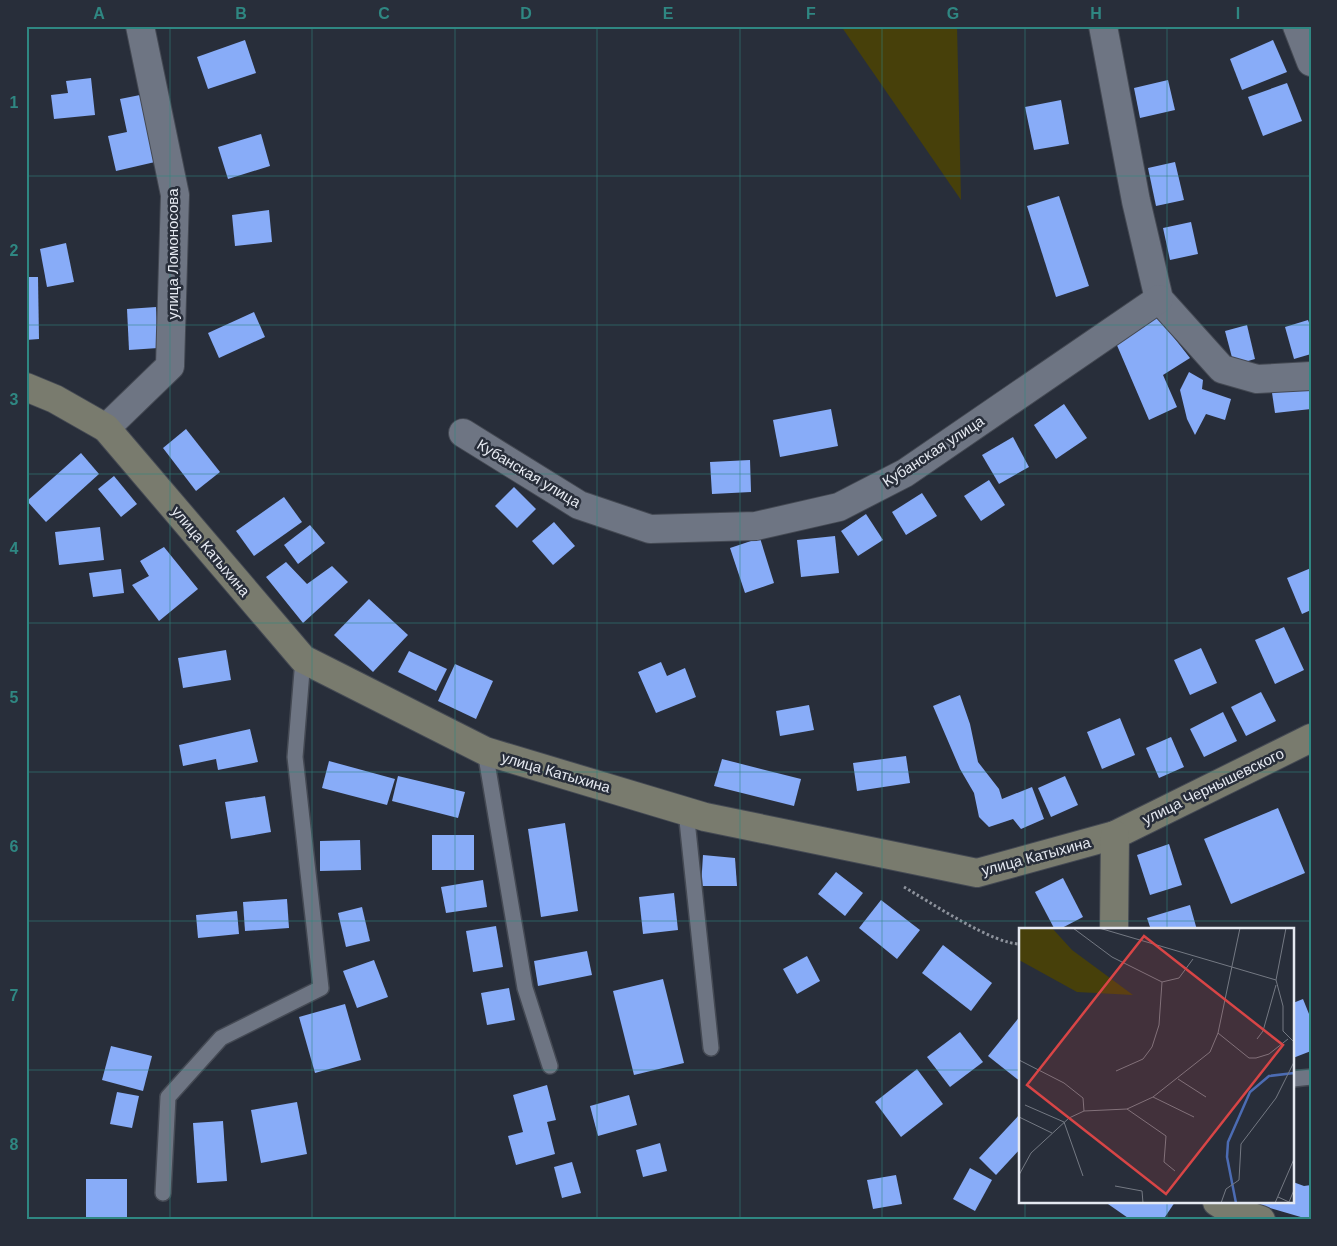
<svg xmlns="http://www.w3.org/2000/svg" width="1337" height="1246" viewBox="0 0 1337 1246" font-family="Arial,sans-serif">
<rect width="100%" height="100%" fill="#282e3a"/>
<path fill="#47400a" d="M841 26H957L961 200Z"/>
<g fill="#88acf8">
<path d="M245 40 256 73 208 89 197 57Z"/>
<path d="M1273 40 1287 72 1242 90 1230 59Z"/>
<path d="M91 78 95 115 54 119 51 95 68 93 66 81Z"/>
<path d="M1168 80 1175 110 1140 118 1134 88Z"/>
<path d="M1287 83 1302 121 1263 136 1248 97Z"/>
<path d="M140 95 155 162 116 171 108 136 127 132 120 99Z"/>
<path d="M1061 100 1069 144 1034 150 1025 107Z"/>
<path d="M261 134 270 166 228 179 218 147Z"/>
<path d="M1175 162 1184 200 1156 206 1148 168Z"/>
<path d="M1059 196 1089 286 1056 297 1027 206Z"/>
<path d="M269 210 272 242 235 246 232 215Z"/>
<path d="M1191 222 1198 254 1170 260 1163 228Z"/>
<path d="M66 243 74 282 47 287 40 249Z"/>
<path d="M26 277H38L39 339 26 340Z"/>
<path d="M156 307 158 348 129 350 127 309Z"/>
<path d="M254 312 265 337 219 358 208 333Z"/>
<path d="M1157 316 1190 358 1163 375 1177 407 1149 420 1116 343Z"/>
<path d="M1308 320 1311 328V354L1294 359 1285 327Z"/>
<path d="M1247 325 1255 359 1234 365 1225 331Z"/>
<path d="M1189 372 1203 380 1202 389 1231 399 1225 420 1206 414 1195 435 1187 419 1180 390Z"/>
<path d="M1311 381V409L1275 413 1271 386Z"/>
<path d="M1064 404 1087 438 1056 459 1034 425Z"/>
<path d="M831 409 838 446 780 457 773 420Z"/>
<path d="M186 429 220 472 196 491 163 448Z"/>
<path d="M1013 437 1029 467 999 484 982 455Z"/>
<path d="M81 453 99 474 46 522 27 501Z"/>
<path d="M750 460 751 492 712 494 710 462Z"/>
<path d="M114 476 137 504 121 517 98 489Z"/>
<path d="M989 480 1005 505 981 521 964 496Z"/>
<path d="M514 487 536 509 517 528 495 506Z"/>
<path d="M922 493 937 516 906 535 892 512Z"/>
<path d="M284 497 302 522 254 556 236 531Z"/>
<path d="M866 514 883 540 858 556 841 531Z"/>
<path d="M554 522 575 546 553 565 532 541Z"/>
<path d="M310 525 325 543 298 564 284 545Z"/>
<path d="M100 527 104 560 59 565 55 532Z"/>
<path d="M835 536 839 573 801 577 797 540Z"/>
<path d="M760 538 774 583 745 593 730 548Z"/>
<path d="M164 547 198 589 159 621 132 585 149 576 140 561Z"/>
<path d="M286 562 307 584 332 566 348 582 303 623 266 577Z"/>
<path d="M1311 568V610L1302 614 1287 578Z"/>
<path d="M121 569 124 593 93 597 89 573Z"/>
<path d="M369 599 408 635 373 672 334 635Z"/>
<path d="M1284 627 1304 670 1275 684 1255 640Z"/>
<path d="M1201 648 1217 683 1190 695 1174 660Z"/>
<path d="M226 650 231 680 183 688 178 658Z"/>
<path d="M409 651 447 669 436 691 398 672Z"/>
<path d="M661 662 667 676 685 668 696 697 656 713 638 672Z"/>
<path d="M455 664 493 681 476 719 438 701Z"/>
<path d="M1261 692 1276 721 1246 736 1231 707Z"/>
<path d="M960 695 970 724 978 762 999 789 1002 799 1032 787 1044 819 1021 829 1013 819 989 827 979 817 974 793 960 769 933 706Z"/>
<path d="M809 705 814 730 780 736 776 711Z"/>
<path d="M1223 712 1237 741 1204 757 1190 729Z"/>
<path d="M1120 718 1135 755 1102 769 1087 732Z"/>
<path d="M250 729 258 762 218 770 216 759 183 766 179 745Z"/>
<path d="M1171 737 1184 767 1159 778 1146 748Z"/>
<path d="M906 756 910 783 857 791 853 763Z"/>
<path d="M722 759 801 779 794 806 714 786Z"/>
<path d="M329 761 395 779 387 805 322 788Z"/>
<path d="M398 776 465 792 458 818 392 801Z"/>
<path d="M1065 776 1078 805 1051 817 1038 788Z"/>
<path d="M265 796 271 832 231 839 225 802Z"/>
<path d="M1278 808 1305 873 1231 904 1204 839Z"/>
<path d="M565 823 578 911 541 917 528 829Z"/>
<rect x="432" y="835" width="42" height="35"/>
<path d="M360 840 361 870 320 871V841Z"/>
<path d="M1169 844 1182 885 1150 895 1137 855Z"/>
<path d="M703 855 735 858 737 886H701Z"/>
<path d="M836 872 863 893 845 916 818 894Z"/>
<path d="M1063 878 1083 917 1058 930H1055L1035 892Z"/>
<path d="M483 880 487 907 446 913 441 887Z"/>
<path d="M674 893 678 930 643 934 639 897Z"/>
<path d="M287 899 289 928 245 931 243 902Z"/>
<path d="M881 900 920 930 897 959 859 928Z"/>
<path d="M1190 905 1197 930H1151L1147 918Z"/>
<path d="M362 907 370 941 346 947 338 913Z"/>
<path d="M237 911 239 934 198 938 196 915Z"/>
<path d="M496 926 503 967 473 972 466 931Z"/>
<path d="M943 945 992 983 971 1011 922 973Z"/>
<path d="M587 951 592 975 538 986 534 961Z"/>
<path d="M807 956 820 981 797 994 783 969Z"/>
<path d="M374 960 388 997 357 1008 343 971Z"/>
<path d="M663 979 684 1063 634 1075 613 991Z"/>
<path d="M509 988 515 1020 487 1025 481 993Z"/>
<path d="M1303 999 1311 1019V1051L1293 1058V1003Z"/>
<path d="M345 1004 361 1060 315 1073 299 1017Z"/>
<path d="M1021 1015V1082L988 1056Z"/>
<path d="M960 1032 983 1062 950 1087 927 1057Z"/>
<path d="M111 1046 152 1056 143 1091 102 1080Z"/>
<path d="M917 1069 943 1104 901 1137 875 1102Z"/>
<path d="M547 1085 556 1120 547 1122 555 1154 516 1165 508 1136 523 1132 513 1095Z"/>
<path d="M117 1092 139 1096 132 1128 110 1124Z"/>
<path d="M629 1095 637 1125 598 1136 590 1106Z"/>
<path d="M297 1102 307 1154 261 1163 251 1110Z"/>
<path d="M1021 1113V1148L996 1175 979 1158Z"/>
<path d="M223 1121 227 1181 197 1183 193 1123Z"/>
<path d="M660 1143 667 1171 643 1177 636 1150Z"/>
<path d="M572 1162 581 1193 562 1198 554 1167Z"/>
<path d="M970 1168 992 1180 975 1211 953 1199Z"/>
<path d="M896 1175 902 1204 873 1209 867 1180Z"/>
<rect x="86" y="1179" width="41" height="41"/>
<path d="M1293 1182 1304 1186 1311 1185V1220L1253 1203 1293 1202Z"/>
<path d="M1109 1202H1175L1163 1220H1131L1108 1204Z"/>
</g>
<g fill="none" stroke-linecap="round" stroke-linejoin="round">
<g stroke="#444953" stroke-width="18">
<g id="lane">
<path d="M485 751 525 988 550 1066"/>
<path d="M686 811 711 1048"/>
<path d="M1293 1079 1311 1077"/>
<path d="M163 1193 168 1097 221 1038 321 988 295 757 303 659"/>
</g>
</g>
<g stroke="#444953" stroke-width="30">
<g id="street">
<path d="M1103 26 1136 201 1159 299 1222 369 1257 379 1311 376"/>
<path d="M1297 26 1311 62"/>
<path d="M106 428 170 366 175 195 140 26"/>
<path d="M463 433 579 505 650 529 756 526 839 507 905 473 1159 299"/>
</g>
</g>
<g stroke="#444953" stroke-width="30">
<g id="secondary">
<path d="M26 387 55 399 106 428 303 659 485 751 705 817 977 873 1115 835 1311 738"/>
<path d="M1114 930 1115 835"/>
<path d="M1217 1202 1228 1209 1261 1220"/>
</g>
</g>
<path stroke="#8d929c" stroke-width="3" stroke-dasharray="2.5 2.5" stroke-linecap="butt" d="M904 887C930 902 994 945 1021 944"/>
<use href="#lane" stroke="#6e7583" stroke-width="15"/>
<use href="#street" stroke="#6e7583" stroke-width="28"/>
<use href="#secondary" stroke="#797b6e" stroke-width="28"/>
</g>
<path fill="none" stroke="#2f8782" stroke-width="1" stroke-opacity="0.55" d="M170 26V1220M312 26V1220M455 26V1220M597 26V1220M740 26V1220M882 26V1220M1025 26V930M1167 26V930M26 176H1311M26 325H1311M26 474H1311M26 623H1311M26 772H1311M26 921H1311M26 1070H1021M1293 1070H1311M1025 1202V1220M1167 1202V1220"/>
<g text-anchor="middle" dominant-baseline="central" stroke-width="5" stroke-linejoin="round" paint-order="stroke">
<g font-size="15" fill="#e5e9f1" stroke="#282e3a">
<text transform="translate(172 254) rotate(-90)">улица Ломоносова</text>
<text transform="translate(933 451) rotate(-33)">Кубанская улица</text>
<text transform="translate(529 473) rotate(31)">Кубанская улица</text>
<text transform="translate(211 551) rotate(50)">улица Катыхина</text>
<text transform="translate(556 772) rotate(16)">улица Катыхина</text>
<text transform="translate(1213 786) rotate(-26)">улица Чернышевского</text>
<text transform="translate(1036 856) rotate(-15)">улица Катыхина</text>
</g>
</g>
<g transform="translate(1019 928)">
<rect width="275" height="275" fill="#282e3a"/>
<path d="M0 0H33L53 22 114 67 58 64 0 32Z" fill="#47400a"/>
<path fill="none" stroke="#4c6cb3" stroke-width="2.5" d="M217 275 208 229 209 214 231 164 250 148 275 145"/>
<path fill="none" stroke="#747983" stroke-width="1" d="M54 0 93 29 143 54 160 50 174 31M80 0 257 52M267 0 257 52 264 78V103L275 114M199 105 230 130H237L250 126 269 111M238 111 244 103 257 57M0 132 45 155 64 170 65 183M97 143 124 131 133 119 140 97 143 54M159 151 187 169M134 169 175 189M6 177 45 194 64 248M108 181 147 208 145 234 156 243M0 189 33 205M0 247 12 225 50 190 65 183 108 181 134 169 191 124 199 105 221 0M96 258 123 263 124 275M259 269 270 274 275 262M202 275 207 261 220 252 222 216 257 170 275 134M256 275 275 231"/>
<path fill="#d84546" fill-opacity="0.15" stroke="#d84546" stroke-width="2.5" d="M125 8 264 117 147 266 8 157Z"/>
<rect width="275" height="275" fill="none" stroke="#e5e9f1" stroke-width="2.5"/>
</g>
<rect width="1337" height="1246" fill="none" stroke="#282e3a" stroke-width="55"/>
<rect x="28" y="28" width="1282" height="1190" fill="none" stroke="#2f8782" stroke-width="2"/>
<g font-size="16" text-anchor="middle" font-weight="bold" fill="#2f8782">
<text x="99" y="19">A</text>
<text x="241" y="19">B</text>
<text x="384" y="19">C</text>
<text x="526" y="19">D</text>
<text x="668" y="19">E</text>
<text x="811" y="19">F</text>
<text x="953" y="19">G</text>
<text x="1096" y="19">H</text>
<text x="1238" y="19">I</text>
<text x="14" y="108">1</text>
<text x="14" y="256">2</text>
<text x="14" y="405">3</text>
<text x="14" y="554">4</text>
<text x="14" y="703">5</text>
<text x="14" y="852">6</text>
<text x="14" y="1001">7</text>
<text x="14" y="1150">8</text>
</g>
</svg>
